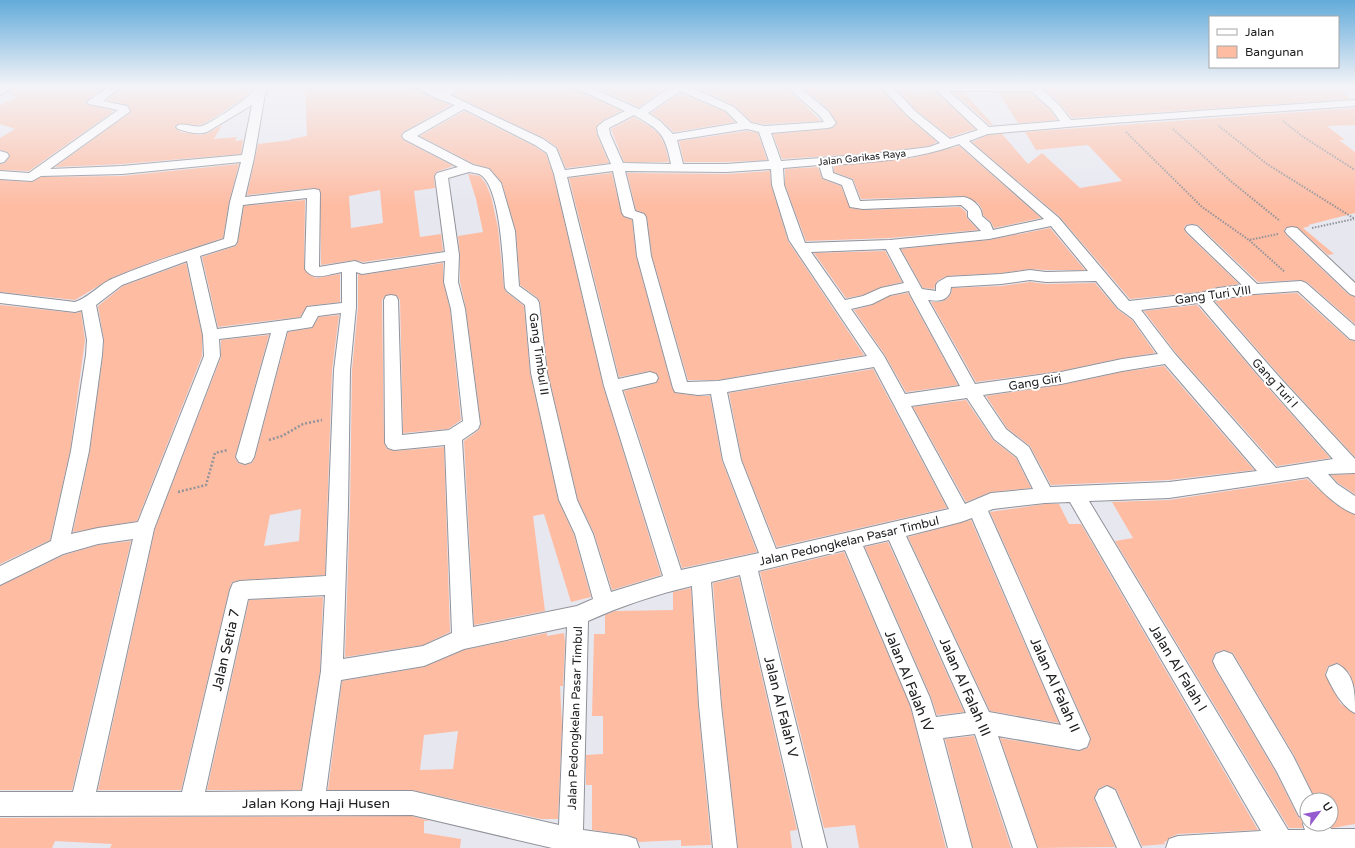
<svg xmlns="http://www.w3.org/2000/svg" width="1355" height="848" viewBox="0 0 1355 848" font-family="'Varela Round',sans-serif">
<rect width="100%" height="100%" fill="#e7e7f0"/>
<g fill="#febca3" fill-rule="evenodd">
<path d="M18 86H106L86 102 89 105 114 111 29 171 0 170V164L5 163 10 156 7 152 0 150V138L15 129 0 124V105L17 97 8 93Z"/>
<path d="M123 86H255L240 101 207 122 199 125 178 124 174 127 181 132 200 135 208 133 222 125 214 139 237 137 235 141 243 140 241 154 122 164 55 167 131 112 127 105 106 100Z"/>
<path d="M305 86H412L435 99 451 105 403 132 401 135 403 140 453 166 436 172 434 176 435 188 414 191 420 237 441 234 443 251 363 262 355 260 321 265 320 190 314 188 247 195 258 144 291 140V139L307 136ZM380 190 383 223 351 228 349 196Z"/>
<path d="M465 86H570L621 111 603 120 596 127 597 135 609 163 566 168 557 147 544 138 453 95Z"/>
<path d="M592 86H669L639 107Z"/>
<path d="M693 86H785L821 121 764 124 752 122 735 106Z"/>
<path d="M801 86H879L906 116 937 142 929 146 873 153 782 159 773 134 828 129 833 128 837 123 829 110Z"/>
<path d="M894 86H904L910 93 935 91 975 129 950 137 916 110Z"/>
<path d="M1042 86H1082L1086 91 1133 88 1132 86H1337L1351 99 1072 118 1060 104Z"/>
<path d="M953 92H964L993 125H990Z"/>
<path d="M998 92H1030L1050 110 1057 120 1018 123Z"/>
<path d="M680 93 725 112 735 122 674 132 661 120 651 113Z"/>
<path d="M1355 108V125L1327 126 1345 140H1339L1355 152V213L1308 225 1310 226 1303 228 1334 254 1328 255 1297 227H1287L1284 230 1286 235 1349 295 1355 297V324L1307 282 1301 280 1258 282 1198 225 1192 224 1186 225 1184 228 1186 233 1239 284 1218 287 1201 292 1130 299 1060 217 972 142 988 135 1002 134 1028 164 1042 153 1080 188 1122 181 1088 145 1036 150 1025 132Z"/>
<path d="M464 111 534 146 546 154 553 174 603 386 661 575 612 590 594 533 578 500 548 373 540 302 538 298 520 285 516 231 502 183 489 168 474 164 420 136Z"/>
<path d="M634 117 649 126 659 134 665 146 669 162H624L611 129Z"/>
<path d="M747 131 758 133 767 160 726 162H684L679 141Z"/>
<path d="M959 146 1041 218 994 228 991 222 983 215 982 209 978 203 964 196 861 199 853 179 834 172V166L912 158Z"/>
<path d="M239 164 229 202 223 238 154 261 113 277 75 300 0 292V180L32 182 41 177 122 176Z"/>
<path d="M818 167 822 179 841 186 850 208 863 210 960 207 966 212 967 218 978 230 890 238 806 241 785 185V169Z"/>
<path d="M770 171 771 185 788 241 864 355 718 380H688L652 256 647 217 644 213 636 210 627 173 726 174Z"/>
<path d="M612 173 621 213 624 217 632 220 636 256 672 388 675 393 698 396H710L722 461 757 552 682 568 624 391 656 383 659 377 656 373 650 371 619 377 569 178Z"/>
<path d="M468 174 480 176 486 184 491 196 498 228 504 288 506 292 524 306 530 373 558 500 574 535 591 597 571 602 544 514 533 516 545 611 474 625 464 441 479 430 481 424 466 309 460 282V255L458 236 483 232 476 199Z"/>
<path d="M305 200 304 269 308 274 316 278 340 274V302L307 306 300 317 218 327 202 257 236 246 238 242 244 206Z"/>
<path d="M1050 228 1085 270H1046L1030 269 1001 273 947 276 937 281 934 289 923 288 901 249 989 240Z"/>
<path d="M885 251 902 282 881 287 863 295 846 298 814 253Z"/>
<path d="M186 263 202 335V356L137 521 73 532 90 451 103 355 104 340 98 306 123 286Z"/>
<path d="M443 263V282L450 309 461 420 448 429 403 433 400 300 396 295H386L382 300 384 443 387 449 394 451 444 447 450 632 423 645 345 657 350 507 352 370 358 307V274L362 275Z"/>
<path d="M1030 282 1046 284 1095 283 1117 309 1132 320 1155 353 1122 358 1061 371 976 382 931 302H941L947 299 951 294 952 288 1001 286Z"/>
<path d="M908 293 909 295 958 385 906 392 885 355 854 310 872 305 890 296Z"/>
<path d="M1297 293 1349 340 1355 341V457L1282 378 1215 301 1254 295Z"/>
<path d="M0 305 75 313 81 312 85 340 70 451 50 540 0 564Z"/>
<path d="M1197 305 1256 374 1330 458 1277 466 1176 353 1144 311Z"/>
<path d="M339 315 332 370 325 575 240 580 232 582 229 590 181 790H98L155 529 221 357V340L269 335 235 457 238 463 245 465 252 463 255 457 288 332 312 328 319 317ZM301 509 299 541 264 546 270 515Z"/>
<path d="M1164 366 1254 470 1169 480 1051 485 1030 446 1007 428 986 396 1061 385 1122 372Z"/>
<path d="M873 369 947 508 777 547 742 460 729 393Z"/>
<path d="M966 400 993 440 1016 458 1031 488 991 492 966 502 913 407Z"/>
<path d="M1355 474V494L1338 483 1331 475Z"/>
<path d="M1307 479 1335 504 1355 515V688L1349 672 1338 663 1328 666 1325 674 1340 703 1355 714V824L1332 828 1330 824H1331V800H1316L1294 755 1233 653 1223 650 1215 653 1212 660 1215 669 1276 773 1298 817 1303 820 1302 824 1303 828H1289L1115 541 1133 538 1112 502 1169 500Z"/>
<path d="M1045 504H1059L1069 524H1081L1258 830 1178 834 1169 838 1167 841 1164 842 1165 844 1142 846 1116 789 1106 785 1098 789 1094 799 1115 847 1038 848 1000 738 1079 751 1088 748 1091 738 990 512Z"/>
<path d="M971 520 1059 723 990 711 908 537Z"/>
<path d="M131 541 72 790H0V586L64 555 98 545Z"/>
<path d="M888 542 964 712 937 715 931 697 865 547Z"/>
<path d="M844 552 910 706 946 848H859L855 825 824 828 760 572Z"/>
<path d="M739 577 797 830 790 831 792 848H738L722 705 713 583Z"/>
<path d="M691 588 698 705 711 845 681 846V840L639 842 636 838 627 835 592 830V785H586V755L603 754V716H592L594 634H605V615L615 611 673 610V592Z"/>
<path d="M323 597 320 671 301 790H207L249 600Z"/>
<path d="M547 633V636L564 633 565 643 563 686H560L562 725 558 819H541L412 790H328L342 681 424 667 464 650ZM458 731 453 769 420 770 424 735Z"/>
<path d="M974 736 1011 848H973L945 739Z"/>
<path d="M412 816 430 821H424V833L461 839 460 848H110L112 844 55 841 52 848H0V818Z"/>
</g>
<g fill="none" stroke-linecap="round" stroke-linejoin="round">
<g stroke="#92929a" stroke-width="2">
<g id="minor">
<path d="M2 86H17L0 95V88Z"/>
<path d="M109 86H122L103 101 127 106 130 111 128 113 50 169 122 166 242 155 252 105 207 132C198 135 187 132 178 129L176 127 178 125C186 123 195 128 202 126 214 121 252 97 257 86H268L265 94 254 158 245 197 314 189 319 190 320 193 319 267 355 261 363 264 445 252 435 176 437 173 458 167 404 139 402 136 404 133 455 105 436 98 413 86H429L440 91 450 86H464L450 95 543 139 556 148 565 170 611 164 598 134 597 127 604 121 625 111 571 86H587L639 109 672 86H688L734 107 751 123 764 126 824 122 819 115 786 86H798L828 111 836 123 832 127 828 128 771 133 781 161 873 154 929 147 940 143 907 115 880 86H892L915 111 950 139 978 130 932 86H1039L1059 105 1071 120 1355 100V106L1113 123 988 134 969 141 1059 218 1129 301 1201 293 1218 288 1242 285 1187 232 1185 229 1187 226 1192 225 1197 226 1257 284 1301 281 1306 283 1355 326V340L1350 339 1298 291 1254 294 1212 300 1281 379 1355 459V473L1328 474 1337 484 1355 496V514C1336 507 1322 491 1308 477L1169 498 1089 501 1288 830H1305L1303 824 1305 819 1299 816 1277 772 1216 668 1213 661 1216 654 1224 651 1232 654 1293 756 1315 800H1307V824H1328L1331 829H1355V848H1166L1169 839 1178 836 1261 831 1070 502 1045 503 993 509 988 511 1090 739 1087 747 1079 750 998 736 1037 848H1013L975 734 943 738 972 848H948L911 706 845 550 758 571 827 848H803L740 575 711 582 721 705 737 848H713L699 705 692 586C657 594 621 606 588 621L583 830 627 836 636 839 639 848H552L412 815 0 816V792H73L133 539 98 544 63 554 0 585V566L51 541 71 451 86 355 87 340 82 310 75 312 0 303V293L75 302C90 297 99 284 114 278 149 263 187 251 224 239L230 202 241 162 122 174 41 176 32 181 0 179V171L29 173 118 110 89 104 87 102ZM680 91 726 111 738 123 673 134 660 121 648 113ZM949 91H1031L1051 109 1060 121 989 127ZM464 109 535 145 547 153 554 174 604 386 663 576 611 592 593 534 577 500 547 373 539 303 537 299 519 286 515 231 501 183 489 169 473 165 417 136ZM634 115C660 130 665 133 671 164L623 163 610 134 609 128ZM747 129 759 132 769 161 726 164H683L677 140ZM959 144 1044 219 993 230 990 223 982 216C982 207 973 199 964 197L860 201 852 180 833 173 832 165C875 162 918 159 959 144ZM819 165 823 178 842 185 850 207 863 209 961 205 968 211V217L981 231 890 240 805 243 784 185 783 168ZM771 169 772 185 789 240 867 356 718 381 687 382 651 256 646 217 644 214 635 211 625 171 726 172ZM613 171 622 213 624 216 633 219 637 256 673 388 675 392 698 395 711 394 723 460 759 553 681 570 622 390 656 382 658 378 656 374 650 372 618 379 567 177ZM469 172C473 173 478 173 481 175 501 189 503 264 505 288L507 291 525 305 531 373 559 500 575 534 593 599 577 606 473 627 462 440 478 429 480 424 465 309 458 282 459 255 448 178ZM307 198 305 269C313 282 329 274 342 272V303L307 307 301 318 217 329 200 256 235 245 237 242 243 205ZM1051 226 1088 271 1046 272 1030 270 1001 274 947 277 938 282 936 285V291L922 289 899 248 989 239ZM886 249 904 283 881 288 863 296 845 300 811 252ZM187 261 203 335 204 356 138 522 98 528 71 534 89 451 102 355 103 340 96 305 122 285ZM445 261 444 282 451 309 463 421 449 430 402 435 398 300 396 296 391 295 386 296 384 300 385 443 388 448 394 450 445 445 452 633 423 646 343 659 348 507 350 370 356 307V272L362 274ZM1030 280 1046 282 1096 281 1118 308 1133 319 1158 354 1122 359 1061 372 975 384 928 300C938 301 945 302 950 293L951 287 1001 284ZM909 291 910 294 960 386 905 394 884 356 851 309 872 304 890 295ZM1198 303 1257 373 1333 459 1276 468 1175 354 1141 310ZM341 313 334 370 326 576 240 581 233 583 230 590 182 792H96L154 529 220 356 219 339 271 333 236 457 239 462 245 464 251 462 254 457 287 331 312 327 318 316ZM1165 364 1257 471 1169 482 1050 487 1029 447 1006 429 983 395 1061 384 1122 371ZM874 367 949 509 776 549 741 460 727 392ZM967 398 994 439 1017 457 1033 489 991 493 965 504 911 406ZM972 518 1061 725 989 712 906 536 961 522ZM889 540 966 713 936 717 930 698 863 546ZM325 595 321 671 302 791 205 792 248 599ZM567 627 559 825 412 791H326L341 680 424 666 464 649Z"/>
<path d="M0 151 7 153 9 156 4 162 0 163Z"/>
<path d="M1292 227 1297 228 1355 283V296L1350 294 1287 234 1285 231 1287 228Z"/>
<path d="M1337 664C1355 673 1355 693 1355 713 1342 707 1332 688 1326 675L1329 667Z"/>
<path d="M1107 786 1115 790 1141 848H1117L1095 798 1099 790Z"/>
</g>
</g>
<g stroke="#93939a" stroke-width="2" stroke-dasharray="1.5 1.5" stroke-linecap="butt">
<path d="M1283 121 1302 136 1355 170"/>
<path d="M1219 126 1267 164 1355 219"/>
<path d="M1173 129 1233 183 1280 221"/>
<path d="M1126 132 1202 207 1249 240"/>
<path d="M1312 228 1354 219"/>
<path d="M1278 234 1249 240 1285 272"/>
</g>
<g stroke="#93939a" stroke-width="2.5" stroke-dasharray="2 2" stroke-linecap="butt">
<path d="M269 440 282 436 303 424 322 420"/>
<path d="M178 492 206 485 215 453 228 450"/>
</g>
<use href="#minor" fill="#fff" fill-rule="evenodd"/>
</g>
<linearGradient id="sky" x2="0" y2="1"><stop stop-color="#63abda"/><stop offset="0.42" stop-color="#f4f4f8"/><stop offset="1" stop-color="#f4f4f8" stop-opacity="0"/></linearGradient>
<rect width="1355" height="205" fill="url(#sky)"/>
<g text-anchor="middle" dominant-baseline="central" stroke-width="4" stroke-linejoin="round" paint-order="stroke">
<g font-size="10" fill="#212124" stroke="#fff">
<text transform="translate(862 158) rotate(-6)">Jalan Garikas Raya</text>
</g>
<g font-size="12" fill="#212124" stroke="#fff">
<text transform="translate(1213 295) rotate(-8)">Gang Turi VIII</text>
<text transform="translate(539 354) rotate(82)">Gang Timbul II</text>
<text transform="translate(1035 382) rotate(-9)">Gang Giri</text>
<text transform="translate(1275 383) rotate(48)">Gang Turi I</text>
<text transform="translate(849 541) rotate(-13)">Jalan Pedongkelan Pasar Timbul</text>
<text transform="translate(575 718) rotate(-88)">Jalan Pedongkelan Pasar Timbul</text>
</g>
<g font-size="14" fill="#212124" stroke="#fff">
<text transform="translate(226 650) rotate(-77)">Jalan Setia 7</text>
<text transform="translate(1178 668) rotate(59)">Jalan Al Falah I</text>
<text transform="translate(909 681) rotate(68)">Jalan Al Falah IV</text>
<text transform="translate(1055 685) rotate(66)">Jalan Al Falah II</text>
<text transform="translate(965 687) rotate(66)">Jalan Al Falah III</text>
<text transform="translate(781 707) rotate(76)">Jalan Al Falah V</text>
<text x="316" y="803">Jalan Kong Haji Husen</text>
</g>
</g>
<rect x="1209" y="16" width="130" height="52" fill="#ffffff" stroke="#a6a6a7"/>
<rect x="1217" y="29" width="20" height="6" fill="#ffffff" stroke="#a6a6a7"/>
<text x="1245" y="36" font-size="12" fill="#212124">Jalan</text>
<rect x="1217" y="46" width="20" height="12" fill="#febca3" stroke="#a6a6a7"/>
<text x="1245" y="56" font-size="12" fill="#212124">Bangunan</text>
<g transform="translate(1319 812) rotate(58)"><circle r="19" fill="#ffffff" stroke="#a6a6a7"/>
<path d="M0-3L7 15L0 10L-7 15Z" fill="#9559d0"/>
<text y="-6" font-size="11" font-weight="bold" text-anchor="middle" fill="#212124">U</text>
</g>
</svg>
